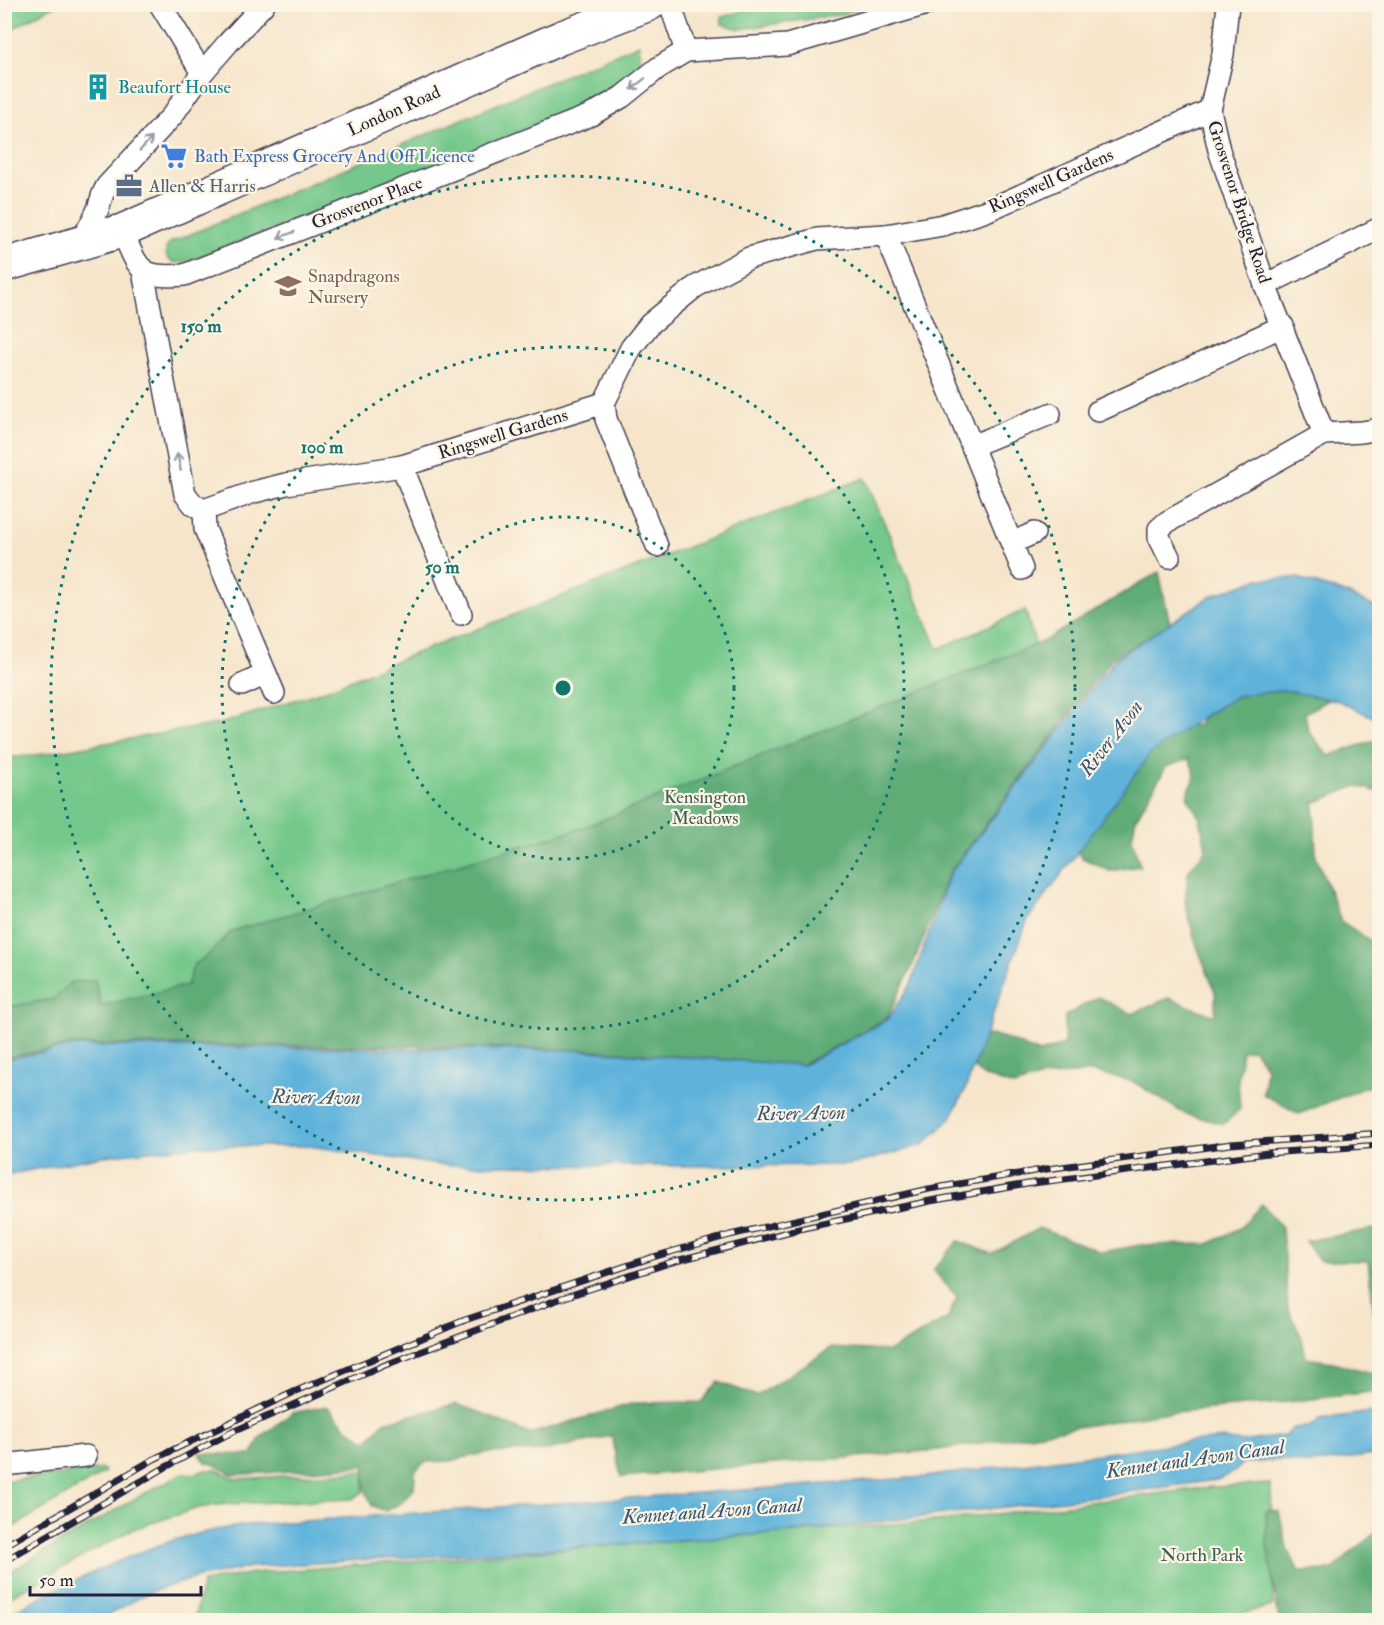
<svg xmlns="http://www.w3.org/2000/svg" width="1384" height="1625" viewBox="0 0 1384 1625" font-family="'IM FELL Double Pica',serif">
<rect width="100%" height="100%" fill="#fcf5e5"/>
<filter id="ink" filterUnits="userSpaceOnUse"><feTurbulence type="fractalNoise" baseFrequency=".0167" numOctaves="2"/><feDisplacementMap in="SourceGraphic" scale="12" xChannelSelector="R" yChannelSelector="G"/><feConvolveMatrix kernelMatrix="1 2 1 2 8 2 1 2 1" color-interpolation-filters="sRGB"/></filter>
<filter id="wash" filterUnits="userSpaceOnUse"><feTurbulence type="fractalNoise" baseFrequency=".008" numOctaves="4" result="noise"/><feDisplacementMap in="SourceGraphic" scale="24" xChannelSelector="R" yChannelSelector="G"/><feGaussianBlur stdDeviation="1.35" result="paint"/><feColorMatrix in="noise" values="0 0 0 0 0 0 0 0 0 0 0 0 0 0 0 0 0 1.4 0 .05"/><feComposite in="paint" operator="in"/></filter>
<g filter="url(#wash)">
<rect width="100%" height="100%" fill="#f6e5cb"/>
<g fill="#74c88b" stroke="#4b7563" stroke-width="1.5">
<path d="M5 4H55V5L5 33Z"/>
<path d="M764 4H875V5L838 15 740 29 722 24V17Z"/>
<path d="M639 44 641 68 620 91 544 126 188 261 176 263 168 259C166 253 164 248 170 243Z"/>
<path d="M865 478 938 649 1025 610 1061 726 949 873 913 964 887 1018 802 1065 586 1050 403 1046 74 1045 5 1058V758L30 756 223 723 326 690 406 657Z"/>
<path d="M103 1469 105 1472 5 1532V1481Z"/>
<path d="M205 1470H217L235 1479 365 1471 363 1492 352 1499 225 1504 198 1508 133 1529 5 1599 4 1575 138 1497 183 1473 195 1474Z"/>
<path d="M1271 1484 1273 1606 1216 1620H194L203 1582 253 1573 947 1520 1212 1487Z"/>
</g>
<g fill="#5fac77" stroke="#406759" stroke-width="1.5">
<path d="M1159 572 1170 624 1112 658 949 873 913 964 887 1018 802 1065 586 1050 403 1046 74 1045 5 1058V1007L54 999 71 982 95 980 101 1006 187 985 194 964 205 958 232 931 582 828 1044 641Z"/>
<path d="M1258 686 1338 694 1305 713 1308 730 1328 756 1379 739V792L1357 786 1314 803 1316 856 1341 921 1372 942 1379 960V1082L1299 1114 1263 1094 1266 1068 1254 1049 1242 1051 1238 1080 1240 1109 1224 1124 1185 1114 1132 1081 1092 1072 1044 1077 1013 1086 982 1075 959 1053 968 1032 1002 1037 1039 1053 1064 1045 1065 1016 1098 997 1132 1014 1168 998 1215 1016V992L1195 941 1185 903 1188 871 1206 850 1200 819 1187 796 1195 775 1189 759 1166 767 1136 818 1132 838 1140 866 1110 871 1082 858 1070 841 1165 722 1197 726 1213 702Z"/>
<path d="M1262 1204 1282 1228 1288 1308 1302 1338 1306 1358 1333 1362 1379 1375V1391L1270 1404 1162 1413 939 1450 621 1477 612 1436 542 1451 485 1453 449 1461 425 1462 415 1471 414 1489 401 1503 386 1511 372 1506 365 1489V1466L233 1475 213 1464 207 1463 199 1453 252 1455 260 1438 292 1413 327 1406 346 1427 367 1441 384 1422 456 1404 484 1414 529 1434 634 1403 701 1402 718 1382 757 1396 831 1348 890 1351 948 1318 957 1297 933 1270 958 1241 992 1254 1039 1228 1102 1252 1140 1245 1208 1244 1240 1228Z"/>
<path d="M1379 1228H1380L1379 1318 1374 1315 1368 1261H1320L1305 1241Z"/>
<path d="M1266 1510 1279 1511 1287 1548 1299 1571 1333 1570 1351 1552 1379 1530V1620H1279L1267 1544Z"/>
</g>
<g fill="#5fb3db" stroke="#406a8b" stroke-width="1.5">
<path d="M1298 578 1347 594 1379 609V720L1339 701 1284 690 1237 696 1204 716 1150 754 1028 919 965 1090 950 1119 923 1145 850 1165 722 1166 440 1165 309 1146H195L103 1156 5 1175V1060L74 1046 573 1050 804 1065 888 1019 910 986 950 873 1115 659 1211 596 1258 579Z"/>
<path d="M1379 1411V1454L1326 1462 1302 1463 1283 1460 1242 1463 1236 1471 1217 1480 1098 1496 802 1531 614 1545 251 1567 195 1578 148 1593 99 1620H5V1618C27 1602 54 1590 79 1579 107 1566 135 1553 165 1543 191 1534 219 1529 246 1525L925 1477 1188 1442 1225 1439 1240 1442 1284 1436 1293 1428 1309 1427 1314 1424 1320 1419Z"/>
</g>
</g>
<g filter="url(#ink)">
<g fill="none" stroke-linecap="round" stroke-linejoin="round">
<g stroke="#423f51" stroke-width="24">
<g id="street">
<path d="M160 4 202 73"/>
<path d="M670 4 686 51 787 45 927 4"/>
<path d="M1228 4 1223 54 1210 110 1219 150 1265 285 1324 434"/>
<path d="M122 231C139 269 138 279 184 275L591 115 622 97 658 68 686 51"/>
<path d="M886 235 1022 569"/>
<path d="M79 244C86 232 93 221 98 209 101 201 102 193 107 186L172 116 202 73 228 43 264 4"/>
<path d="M143 271 185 494 194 505 204 510 254 492 286 484 402 466 604 403 631 348 650 324 695 287 749 258 817 239 886 235 943 225 986 211 1210 110"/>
<path d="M1265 285 1380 228"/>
<path d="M604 403 606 419 657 546"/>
<path d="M1098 411 1283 326"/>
<path d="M972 446 1050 414"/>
<path d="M402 466 461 614"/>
<path d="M204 510 205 529 274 693"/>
<path d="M1012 543 1034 533"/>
<path d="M1169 557 1159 537V529L1167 522 1324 434 1362 432 1380 429"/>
<path d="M242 685 266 674"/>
<path d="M4 1465 86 1456"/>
</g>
</g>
<g stroke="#423f51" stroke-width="36">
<path id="highway" d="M4 265 122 231 560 38 649 4"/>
</g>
<use href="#street" stroke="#fff" stroke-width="21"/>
<use href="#highway" stroke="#fff" stroke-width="33"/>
<g stroke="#22223b" stroke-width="7">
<g id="rail">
<path d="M4 1546 154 1459 294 1392 465 1320 653 1257 730 1235 929 1189 1047 1169 1231 1144 1380 1133"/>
<path d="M4 1561 164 1468 230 1433 385 1365 562 1298 672 1262 799 1229 930 1201 1033 1183 1268 1153 1380 1145"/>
</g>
</g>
<use href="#rail" stroke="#fcf5e5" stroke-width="4.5" stroke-dasharray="14" stroke-linecap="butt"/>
</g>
<defs><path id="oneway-shaft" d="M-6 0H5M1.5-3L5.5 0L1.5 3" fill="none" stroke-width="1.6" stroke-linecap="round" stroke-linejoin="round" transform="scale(1.5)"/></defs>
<g stroke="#9c9ca7">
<use href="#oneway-shaft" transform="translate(638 84) rotate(141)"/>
<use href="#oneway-shaft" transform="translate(146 144) rotate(-47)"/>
<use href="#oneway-shaft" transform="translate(286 235) rotate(159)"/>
<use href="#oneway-shaft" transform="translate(179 462) rotate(-101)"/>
</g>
</g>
<g fill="none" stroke="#0f766e" stroke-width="3" stroke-dasharray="3 6">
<circle cx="563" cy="688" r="171"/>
<circle cx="563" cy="688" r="341"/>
<circle cx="563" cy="688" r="512"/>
</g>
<defs>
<g id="building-bare" transform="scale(2.07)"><path d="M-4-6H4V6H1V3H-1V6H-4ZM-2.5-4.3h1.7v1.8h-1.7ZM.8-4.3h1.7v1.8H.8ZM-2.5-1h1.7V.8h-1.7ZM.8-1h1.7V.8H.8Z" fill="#0f9aa8" stroke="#fcf5e5" stroke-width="2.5" paint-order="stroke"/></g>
<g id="supermarket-bare" transform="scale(2.07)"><path d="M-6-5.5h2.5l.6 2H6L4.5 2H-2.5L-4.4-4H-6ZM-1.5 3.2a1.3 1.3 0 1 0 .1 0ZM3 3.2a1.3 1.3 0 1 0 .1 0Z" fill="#3f7fe0" stroke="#fcf5e5" stroke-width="2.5" paint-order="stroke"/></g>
<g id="office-bare" transform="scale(2.07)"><path d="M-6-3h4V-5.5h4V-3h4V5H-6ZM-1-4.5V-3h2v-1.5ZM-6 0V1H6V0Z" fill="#5c6f8a" stroke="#fcf5e5" stroke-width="2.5" paint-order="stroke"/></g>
<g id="school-bare" transform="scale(2.07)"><path d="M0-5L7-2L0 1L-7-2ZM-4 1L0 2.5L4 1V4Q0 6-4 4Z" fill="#8d6e63" stroke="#fcf5e5" stroke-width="2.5" paint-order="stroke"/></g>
</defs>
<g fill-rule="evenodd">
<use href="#building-bare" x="98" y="87"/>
<use href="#supermarket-bare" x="174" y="156"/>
<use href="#office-bare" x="129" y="186"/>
<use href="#school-bare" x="288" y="286"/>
</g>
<g text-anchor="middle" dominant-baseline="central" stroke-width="4.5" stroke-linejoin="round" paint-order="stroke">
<g font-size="18" fill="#0d838f" stroke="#fcf5e5" text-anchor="start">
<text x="118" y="87">Beaufort House</text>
</g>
<g font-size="18" fill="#22223b" stroke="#fcf5e5">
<text transform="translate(394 111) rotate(-24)">London Road</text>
<text transform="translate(1051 181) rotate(-24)">Ringswell Gardens</text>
<text transform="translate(1239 202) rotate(72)">Grosvenor Bridge Road</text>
<text transform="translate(367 203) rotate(-21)">Grosvenor Place</text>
<text transform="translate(503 434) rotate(-17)">Ringswell Gardens</text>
</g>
<g font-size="18" fill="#366cbe" stroke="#fcf5e5" text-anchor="start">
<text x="194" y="156">Bath Express Grocery And Off Licence</text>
</g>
<g font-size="18" fill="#4e5e75" stroke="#fcf5e5" text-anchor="start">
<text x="149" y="186">Allen &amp; Harris</text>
</g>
<g font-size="18" fill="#785e54" stroke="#fcf5e5" text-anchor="start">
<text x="308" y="276">Snapdragons<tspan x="308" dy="21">Nursery</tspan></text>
</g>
<g font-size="18" fill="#3f5c57" stroke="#fcf5e5">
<text x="705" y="797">Kensington<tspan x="705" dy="21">Meadows</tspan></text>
<text x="1202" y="1555">North Park</text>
</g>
<g font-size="20" font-style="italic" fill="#375573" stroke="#fcf5e5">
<text transform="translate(1111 738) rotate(-52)">River Avon</text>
<text transform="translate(316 1097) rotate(1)">River Avon</text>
<text transform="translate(801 1113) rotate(-1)">River Avon</text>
<text transform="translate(1195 1459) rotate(-8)">Kennet and Avon Canal</text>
<text transform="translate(712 1511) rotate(-4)">Kennet and Avon Canal</text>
</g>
</g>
<circle cx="563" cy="688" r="9" fill="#0f766e" stroke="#fcf5e5" stroke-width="3"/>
<g font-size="18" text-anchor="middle" font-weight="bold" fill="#0f766e" stroke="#fcf5e5" stroke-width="4.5" stroke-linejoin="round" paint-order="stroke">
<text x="201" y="332">150 m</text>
<text x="322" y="453">100 m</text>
<text x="442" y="573">50 m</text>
</g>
<rect width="1384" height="1625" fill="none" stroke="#fcf5e5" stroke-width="24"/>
<path d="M30 1586v9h171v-9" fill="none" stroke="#22223b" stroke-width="3"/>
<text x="39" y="1586" font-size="18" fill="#22223b" stroke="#fcf5e5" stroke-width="4.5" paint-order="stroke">50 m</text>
</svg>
